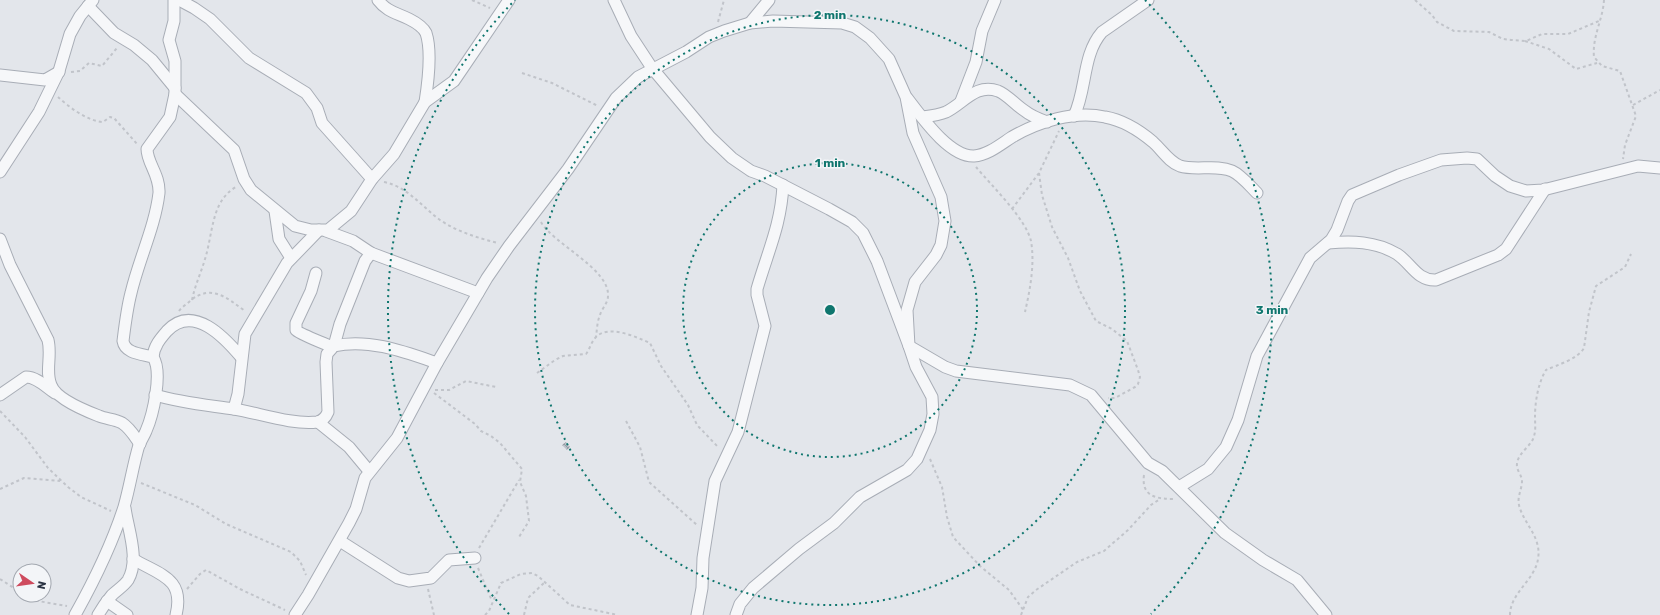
<svg xmlns="http://www.w3.org/2000/svg" width="1660" height="615" viewBox="0 0 1660 615" font-family="Rubik,sans-serif">
<defs>
<pattern id="building-cross-hatch" width="8" height="8" patternUnits="userSpaceOnUse"><rect width="8" height="8" fill="#bac0c9"/><path d="M0 0l8 8M0 8l8-8" fill="none" stroke="#979da5"/></pattern>
</defs>
<rect width="100%" height="100%" fill="#e3e6eb"/>
<path fill="url(#building-cross-hatch)" d="M566 442 570 447 567 450 562 445Z"/>
<g fill="none" stroke-linecap="round" stroke-linejoin="round">
<g stroke="#a8adb6" stroke-width="13">
<g id="street">
<path d="M179 0 194 8 210 19 249 58 306 93 317 108 322 123 372 179"/>
<path d="M378 0C387 12 397 13 409 19 415 22 423 27 426 33 432 51 428 83 425 102"/>
<path d="M614 0 631 36 652 68 710 137 732 158 751 171 765 176 829 209 852 222 863 233 877 261 909 346 945 367 956 371 1070 385 1091 395 1148 463 1162 471 1225 533 1263 560 1297 580 1326 615"/>
<path d="M88 6 114 33 134 45 152 60 175 88"/>
<path d="M750 23 769 0"/>
<path d="M0 75 45 80 59 72"/>
<path d="M175 94 234 150 244 179 251 190 295 226 311 230H328L351 211 372 179 394 154 425 102 454 81 509 0"/>
<path d="M907 98C921 116 949 157 974 156 988 155 1001 144 1012 137 1038 122 1074 110 1105 117 1122 120 1140 131 1153 142 1162 150 1169 162 1180 166 1196 171 1216 164 1232 171 1241 175 1250 186 1257 193"/>
<path d="M961 101 976 62 982 31 995 0"/>
<path d="M1074 116C1087 89 1082 55 1102 32L1148 0"/>
<path d="M923 117C931 116 939 115 946 112 964 103 976 83 998 91 1008 95 1015 105 1025 111 1031 116 1039 119 1047 122"/>
<path d="M0 172 39 112 59 71 70 34 80 16 93 0"/>
<path d="M275 211 279 239 291 258"/>
<path d="M326 231 353 241 371 253 478 293"/>
<path d="M0 239 10 265 48 340C52 355 45 372 51 385 56 399 86 411 99 416 106 419 115 419 122 423 130 428 135 437 140 444"/>
<path d="M1328 243C1352 241 1375 241 1397 254 1411 263 1417 281 1436 280L1498 255 1506 249 1545 189"/>
<path d="M316 273 311 291 296 323V330C299 334 324 343 332 347"/>
<path d="M334 346 340 324 365 261 371 253"/>
<path d="M153 357C154 346 160 339 167 331 193 303 225 338 241 357"/>
<path d="M0 395 26 377C37 377 46 387 55 393"/>
<path d="M155 395C182 403 207 405 234 409 259 413 292 425 317 422 322 421 326 417 328 412L326 362 327 354 334 346C368 338 405 352 437 363"/>
<path d="M234 409 238 394 245 334 287 263 319 230"/>
<path d="M318 422 349 447 369 471"/>
<path d="M1179 487 1208 469 1226 447 1238 420 1257 356 1310 258 1331 240 1337 230 1348 201 1352 195 1399 175 1441 160 1467 158 1477 159 1495 176 1510 186 1526 191 1543 190 1638 166 1660 168"/>
<path d="M340 541 398 578 409 581 431 578 449 560 475 558"/>
<path d="M133 559C160 575 185 578 176 615"/>
<path d="M107 601 127 615"/>
<path d="M75 615C94 581 112 544 124 507 130 486 133 465 139 445 141 440 144 436 146 431 153 415 163 372 153 357 143 354 125 354 123 341 125 325 127 308 131 293 139 259 155 227 159 193 160 175 147 163 147 149L170 117 175 94V61L169 40 174 21V0"/>
<path d="M98 615C102 608 107 601 112 595 117 590 124 586 128 580 140 559 128 530 125 508"/>
<path d="M295 615 308 595 349 523 356 509 365 478 397 438 437 363 487 278 509 246 568 169 616 98 638 77 686 52 709 37 724 31 750 23 773 21 842 23 855 27 870 38 889 59 906 97 913 133 941 197 945 221 941 245 936 255 915 282 907 310 909 346 916 367 932 397 933 414 930 430 917 459 907 470 860 497 834 523 799 549 753 588 740 604 736 615"/>
<path d="M697 615 702 588 703 558 715 481 738 432 765 326 757 295V289C768 251 781 225 783 185"/>
</g>
</g>
<g stroke="#c1c4ca" stroke-width="2" stroke-dasharray="3 3" stroke-linecap="butt">
<path d="M472 0 490 8"/>
<path d="M1415 0 1432 15 1437 22 1454 31 1489 32 1503 39 1511 40 1526 41 1542 34H1568L1599 21"/>
<path d="M1604 0C1603 19 1592 37 1594 57L1602 66 1620 71 1636 116 1625 145 1623 159"/>
<path d="M718 22 724 0"/>
<path d="M1525 41 1549 49 1576 69 1597 63"/>
<path d="M71 72 80 71 89 63 102 66 117 48"/>
<path d="M522 73 552 83 598 106"/>
<path d="M58 97C69 107 87 121 103 122L110 117 114 118 137 144"/>
<path d="M1633 105 1660 90"/>
<path d="M976 167C991 185 1026 219 1031 241 1035 264 1030 290 1025 312"/>
<path d="M1039 173 1042 195 1052 227 1068 258 1080 291 1096 321 1112 329 1127 341 1138 370 1140 377 1138 384 1135 387 1115 398H1108"/>
<path d="M384 182C408 187 421 206 440 220 458 232 478 238 498 243"/>
<path d="M1012 209 1039 173 1059 131"/>
<path d="M541 222C552 243 610 269 608 296 608 303 602 308 600 315 597 322 597 330 596 337"/>
<path d="M192 300C195 285 201 273 205 259 213 234 211 201 236 187"/>
<path d="M179 311C182 307 187 304 191 300 212 284 227 298 245 311"/>
<path d="M537 373 555 360 563 356 586 354C590 349 591 342 596 337 609 324 636 337 650 343L661 366 688 405 697 425 719 448"/>
<path d="M435 390H449L466 381 496 387"/>
<path d="M434 393 475 424 481 431 491 436 500 443 522 469 520 482 526 496 529 521 519 537"/>
<path d="M0 411 25 437 48 468 68 487 81 497 111 511"/>
<path d="M626 421 640 447 649 482 698 526"/>
<path d="M930 459 942 487 947 517 953 537 980 566 1009 590 1024 611"/>
<path d="M1144 475C1141 497 1157 499 1175 499"/>
<path d="M141 483 195 505 226 524 291 552 300 561 306 575"/>
<path d="M0 489 24 478 60 481"/>
<path d="M479 548 519 480"/>
<path d="M478 568 492 601"/>
<path d="M0 579 20 592"/>
<path d="M187 589 200 574 206 570 240 589 285 610"/>
<path d="M428 589 434 615"/>
<path d="M25 595 38 601 67 606"/>
<path d="M485 615 489 611 501 583 521 574 532 573 538 576 570 605 618 615"/>
<path d="M524 615 528 598 545 582"/>
<path d="M1021 615 1028 597 1036 590 1077 562 1104 551 1128 530 1151 505 1160 499"/>
<path d="M1510 615C1510 593 1535 580 1538 559 1542 537 1523 523 1519 505 1517 497 1522 489 1522 481 1522 475 1516 470 1517 464 1518 452 1532 446 1534 436 1536 430 1535 423 1535 417 1535 402 1538 383 1546 370 1557 365 1578 359 1584 348L1589 312 1596 286 1625 267 1631 254"/>
</g>
<use href="#street" stroke="#f6f7f9" stroke-width="11"/>
</g>
<g fill="none" stroke="#0f766e" stroke-width="2" stroke-dasharray="2 4">
<circle cx="830" cy="310" r="147"/>
<circle cx="830" cy="310" r="295"/>
<path d="M509 614A442 442 0 0 1 515 0M1145 0A442 442 0 0 1 1151 614"/>
</g>
<circle cx="830" cy="310" r="6" fill="#0f766e" stroke="#f3f5f8" stroke-width="2"/>
<g font-size="12" text-anchor="middle" font-weight="bold" fill="#0f766e" stroke="#f3f5f8" stroke-width="3" stroke-linejoin="round" paint-order="stroke">
<text x="830" y="19">2 min</text>
<text x="830" y="167">1 min</text>
<text x="1272" y="314">3 min</text>
</g>
<g transform="translate(32 583) rotate(103)"><circle r="19" fill="#f3f5f8" stroke="#a3a8b0"/>
<path d="M0-3L7 15L0 10L-7 15Z" fill="#ce4b5e"/>
<text y="-6" font-size="11" font-weight="bold" text-anchor="middle" fill="#2b3444">N</text>
</g>
</svg>
